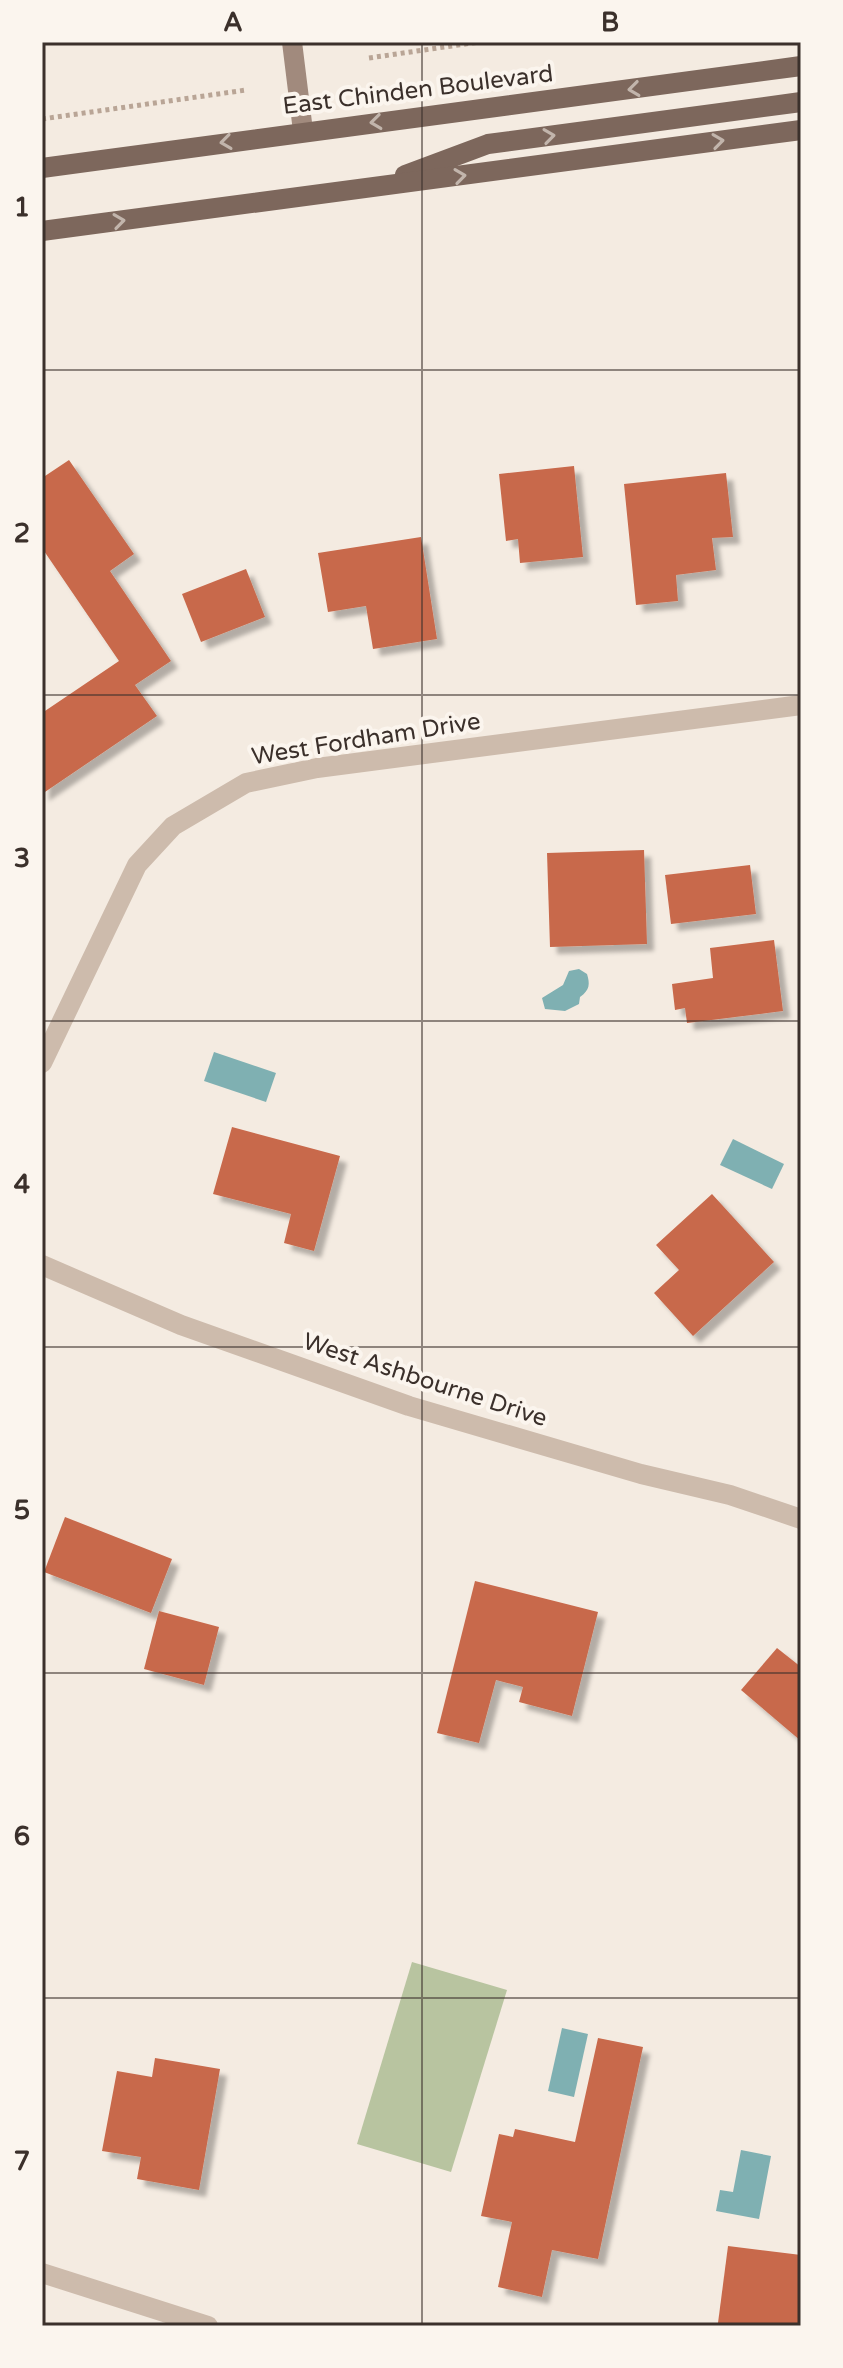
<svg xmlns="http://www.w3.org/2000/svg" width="843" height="2368" viewBox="0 0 843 2368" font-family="'Varela Round',sans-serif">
<defs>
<filter id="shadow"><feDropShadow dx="7" dy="7" stdDeviation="2" flood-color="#0004"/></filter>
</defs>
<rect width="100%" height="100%" fill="#f4ebe1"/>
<path fill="#b8c4a0" d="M412 1962 507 1990 451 2172 357 2144Z"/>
<g fill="#7fb0b2">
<path d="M579 969 587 974C590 984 590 990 580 997L579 1004 565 1011 545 1009 542 998 563 985 569 971Z"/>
<path d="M214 1052 276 1073 266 1102 204 1081Z"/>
<path d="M733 1139 784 1164 772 1189 720 1165Z"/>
<path d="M562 2028 588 2034 574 2097 548 2091Z"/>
<path d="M741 2150 771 2156 759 2219 716 2211 720 2190 733 2192Z"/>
</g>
<g fill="#c8694b" filter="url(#shadow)">
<path d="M69 460 134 554 110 571 171 661 135 685 157 716 42 794V713L119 661 42 548V478Z"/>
<path d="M574 466 583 557 520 563 518 539 506 541 499 474Z"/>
<path d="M726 473 733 537 712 538 716 570 676 575 678 601 636 605 624 484Z"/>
<path d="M421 537 437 639 373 649 366 606 328 612 318 553Z"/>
<path d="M246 569 265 617 201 642 182 594Z"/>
<path d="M644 850 647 944 550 947 547 853Z"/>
<path d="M750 865 756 914 671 924 665 875Z"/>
<path d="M774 940 783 1011 687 1023 685 1008 675 1010 672 984 713 978 710 948Z"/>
<path d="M232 1127 340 1156 314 1251 284 1243 291 1214 213 1194Z"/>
<path d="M712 1194 774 1262 693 1336 654 1293 679 1270 656 1245Z"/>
<path d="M65 1517 172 1559 151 1613 44 1572Z"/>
<path d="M475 1581 598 1612 572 1716 519 1702 523 1687 496 1680 479 1743 437 1733Z"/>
<path d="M159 1611 219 1627 204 1685 144 1669Z"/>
<path d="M777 1648 801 1667V1741L741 1690Z"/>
<path d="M598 2038 643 2047 598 2259 552 2250 542 2297 498 2287 512 2222 481 2216 499 2134 513 2137 515 2129 575 2142Z"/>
<path d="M155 2058 220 2069 199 2190 137 2179 141 2157 102 2151 117 2071 152 2077Z"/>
<path d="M728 2246 801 2255V2326H743L718 2323Z"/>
</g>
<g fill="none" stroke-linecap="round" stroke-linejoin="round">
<g stroke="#b9a596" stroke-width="5" stroke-dasharray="4 4" stroke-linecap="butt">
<path d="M369 58 479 42"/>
<path d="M42 119 246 90"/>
</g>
<g stroke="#cdbbac" stroke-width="20">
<path d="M42 1063 137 865 173 826 246 783 317 768 801 705"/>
<path d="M42 1265 181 1325 409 1406 641 1474 730 1495 801 1519"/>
<path d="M42 2273 208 2326"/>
</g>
<path stroke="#a18a7d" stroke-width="20" d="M292 42 303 131"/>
<g stroke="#7d675c" stroke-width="20">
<path d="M42 168 801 66"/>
<path d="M405 175 488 144 801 102"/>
<path d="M42 231 801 130"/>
</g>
</g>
<defs><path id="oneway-chevron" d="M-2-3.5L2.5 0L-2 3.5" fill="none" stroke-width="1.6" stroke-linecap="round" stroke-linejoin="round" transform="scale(2)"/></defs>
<g stroke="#c2b5ac">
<use href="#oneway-chevron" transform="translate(634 89) rotate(173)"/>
<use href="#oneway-chevron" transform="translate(376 122) rotate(173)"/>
<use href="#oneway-chevron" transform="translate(549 136) rotate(-8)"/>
<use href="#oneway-chevron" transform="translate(718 141) rotate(-8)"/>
<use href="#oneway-chevron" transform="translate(226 142) rotate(172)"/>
<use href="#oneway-chevron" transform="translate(460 176) rotate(-8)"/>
<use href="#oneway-chevron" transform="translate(119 221) rotate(-8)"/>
</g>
<path fill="none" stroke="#3b302b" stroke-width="2" stroke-opacity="0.55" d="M422 42V2326M42 370H801M42 695H801M42 1021H801M42 1347H801M42 1673H801M42 1998H801"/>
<g text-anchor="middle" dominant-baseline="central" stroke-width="8" stroke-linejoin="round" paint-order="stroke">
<g font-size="24" fill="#3b302b" stroke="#fbf5ee">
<text transform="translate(418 90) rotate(-7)">East Chinden Boulevard</text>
<text transform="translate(366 739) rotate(-9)">West Fordham Drive</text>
<text transform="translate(425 1380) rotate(18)">West Ashbourne Drive</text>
</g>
</g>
<rect width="843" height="2368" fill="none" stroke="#fbf5ee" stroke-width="88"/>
<rect x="44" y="44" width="755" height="2280" fill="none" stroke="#3b302b" stroke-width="3"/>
<g font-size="26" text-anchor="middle" font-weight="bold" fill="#3b302b">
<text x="233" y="31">A</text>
<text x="610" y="31">B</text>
<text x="22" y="216">1</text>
<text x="22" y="542">2</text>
<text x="22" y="867">3</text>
<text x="22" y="1193">4</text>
<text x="22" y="1519">5</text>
<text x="22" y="1845">6</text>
<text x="22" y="2170">7</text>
</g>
</svg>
